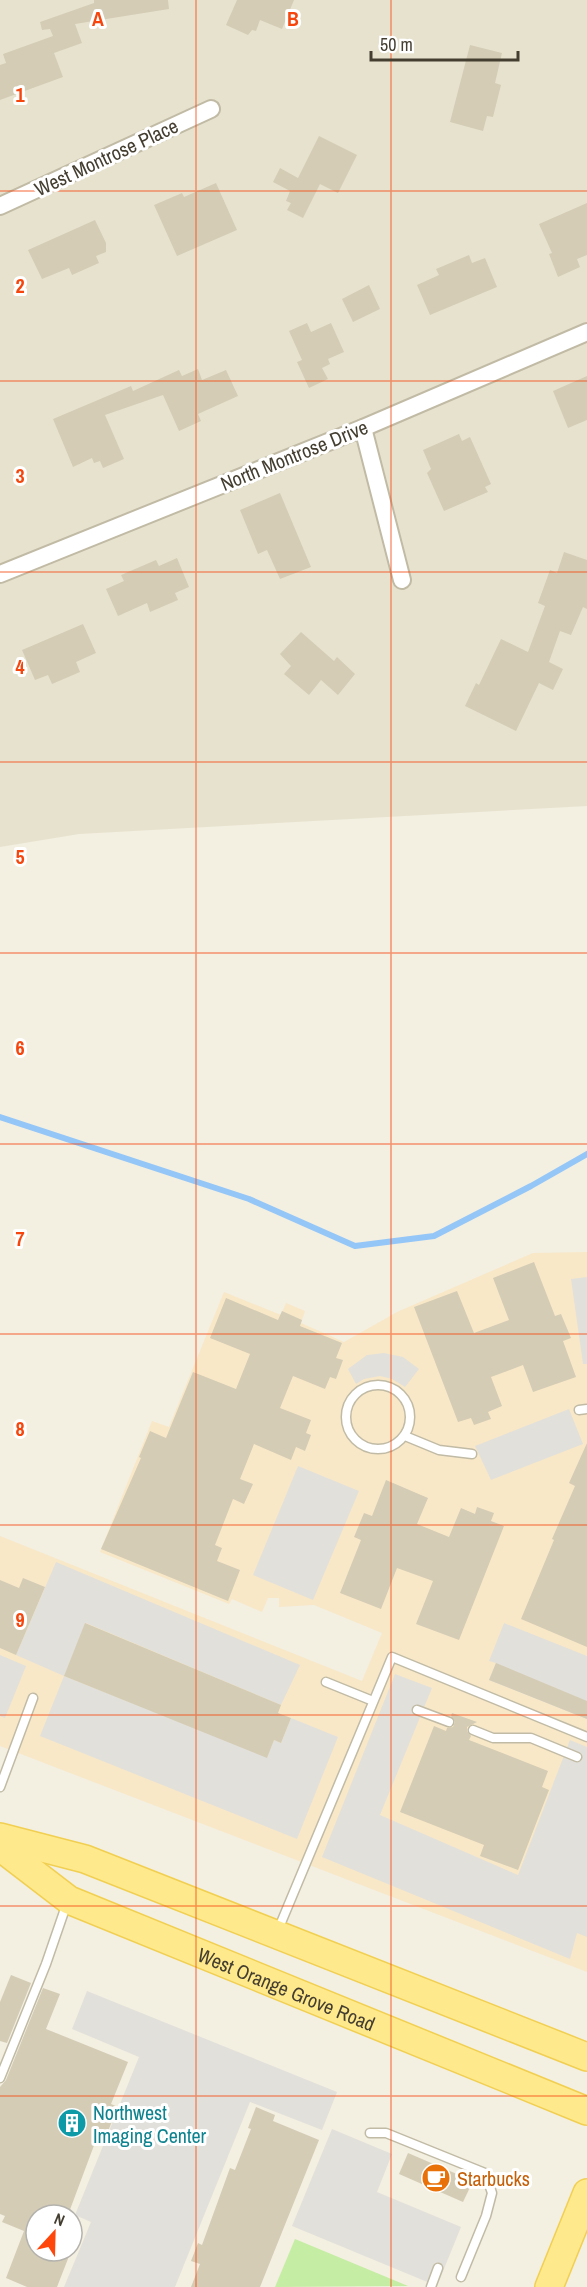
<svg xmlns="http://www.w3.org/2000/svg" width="587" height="2287" viewBox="0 0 587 2287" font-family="'Archivo Narrow',sans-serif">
<rect width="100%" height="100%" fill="#f3efe1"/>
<path fill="#e7e2ce" d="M0 0H587V806L79 834 0 847Z"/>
<path fill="#f8e8c8" d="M587 1252V1972L0 1746V1536L362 1681 382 1633 314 1605 279 1607V1598H268L262 1612 232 1599 229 1604 100 1552 152 1421 169 1427 224 1292 281 1315 286 1303 305 1311 301 1323 344 1342 397 1312 533 1253Z"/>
<path fill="#c5eda4" d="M295 2239 408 2286 275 2287Z"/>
<g fill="#e2e0da">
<path d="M587 1277V1364H583L571 1279Z"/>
<path d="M384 1353 403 1357 419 1369 405 1387 392 1379 380 1376 364 1379 356 1384 348 1369 367 1355Z"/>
<path d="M569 1409 583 1444 491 1480 475 1446Z"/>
<path d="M298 1466 359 1491 313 1600 253 1575Z"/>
<path d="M56 1562 300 1665 281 1705 86 1623 64 1676 267 1757 274 1740 281 1743 291 1718 338 1737 297 1839 40 1736 64 1676 16 1655Z"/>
<path d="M504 1623 587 1656V1719L489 1680 496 1663 489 1661Z"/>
<path d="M0 1655 26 1666 5 1718 0 1716Z"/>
<path d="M395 1674 432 1688 380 1815 518 1875 570 1740 587 1747V1937L577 1933 570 1959 322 1857Z"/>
<path d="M87 1991 337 2092 322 2130 250 2102 175 2287H64L91 2222 75 2215 139 2057 72 2029Z"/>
<path d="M332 2129 392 2154 377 2192 461 2227 437 2286 292 2226Z"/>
</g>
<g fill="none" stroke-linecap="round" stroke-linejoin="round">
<path stroke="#94c6f8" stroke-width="6" d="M0 1117 249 1199 355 1246 434 1236 531 1186 587 1154"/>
</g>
<g fill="#d4ccb5">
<path d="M94 0H168L169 9 75 24 82 43 54 53 63 77 0 100V65L6 63 3 54 53 36 50 29 42 30 40 22 94 3Z"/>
<path d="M237 0H294L282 29 260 20 256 31 252 30 248 35 226 25Z"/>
<path d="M470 45 502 53 495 83 501 85 493 117 487 116 483 131 450 122Z"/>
<path d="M319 136 357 155 338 193 320 184 303 218 287 210 291 203 286 201 290 191 273 182 280 168 298 178Z"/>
<path d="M216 183 237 230 177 256 154 205 182 193 184 197Z"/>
<path d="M587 203V255L577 259 580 267 558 277 549 254 552 253 539 224Z"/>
<path d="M95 220 106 243V252L96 256 99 263 72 275 69 268 42 279 28 250Z"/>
<path d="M469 255 472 263 485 258 497 287 430 315 417 285 439 275 436 269Z"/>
<path d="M369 285 380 309 353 322 342 299Z"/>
<path d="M307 323 311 332 331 323 344 352 328 359 330 364 322 368 328 379 309 388 297 362 302 360 289 331Z"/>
<path d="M198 369 202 380 226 370 238 396 198 414 201 421 179 431 163 395 105 415 124 459 103 468 100 461 94 463 92 458 73 467 53 419 131 386 133 391 179 370 182 376Z"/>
<path d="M587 376V420L568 428 553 391Z"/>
<path d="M459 434 462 441 470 437 491 484 485 487 488 492 444 511 427 473 431 469 423 450Z"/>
<path d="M280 493 311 567 280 579 267 550 258 554 240 510Z"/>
<path d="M564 552 587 560V609L583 607 571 635 560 631 549 662 563 669 553 690 539 683 516 731 465 706 476 683 479 685 501 639 528 652 545 606 538 603 550 570 557 573Z"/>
<path d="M177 558 189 587 175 593 178 600 150 612 147 603 118 616 106 589 124 581 121 575 156 560 159 566Z"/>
<path d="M83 624 96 653 76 662 80 672 52 684 48 675 35 680 22 650Z"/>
<path d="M301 632 334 661 337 657 355 674 338 695 321 680 309 695 284 674 291 666 280 654Z"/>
<path d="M534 1262 555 1316 561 1314 571 1338 563 1341 576 1377 533 1392 523 1365 491 1377 502 1406 488 1412 491 1419 474 1425 471 1418 458 1422 414 1307 457 1291 474 1333 509 1320 493 1278Z"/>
<path d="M226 1298 278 1320 282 1311 302 1320 300 1326 342 1343 336 1358 343 1360 336 1379 330 1377 325 1389 293 1376 280 1408 311 1420 306 1433 311 1435 305 1451 296 1447 291 1460 254 1444 240 1479 253 1484 244 1504 233 1499 215 1545 222 1548 217 1561 240 1570 228 1601 101 1549 141 1458 139 1457 150 1431 166 1438 193 1372 236 1389 250 1354 210 1338Z"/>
<path d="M587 1443V1647L521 1619 554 1540 552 1539 575 1486 569 1483Z"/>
<path d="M386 1480 428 1498 417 1524 449 1537 461 1508 475 1514 477 1507 494 1513 491 1521 504 1526 459 1640 416 1624 433 1581 397 1568 381 1609 340 1593 361 1540 354 1537 364 1513 372 1516Z"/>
<path d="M23 1578 45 1587 16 1655 0 1648V1580L19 1588Z"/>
<path d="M85 1623 281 1705 278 1713 291 1718 281 1743 274 1740 267 1758 64 1676Z"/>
<path d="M496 1663 587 1701V1719L489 1680Z"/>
<path d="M452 1713 477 1722 467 1727V1731L471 1736 469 1740 548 1771 542 1787 549 1790 518 1870 480 1856 484 1845 400 1812 434 1726 446 1731 447 1728 453 1727 455 1722 451 1716Z"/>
<path d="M11 1975 31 1983 7 2043 0 2041V2002Z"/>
<path d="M43 1988 60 1994 46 2029 128 2062 111 2104 118 2107 103 2143 96 2140 68 2215H36V2251H71L57 2287H27L6 2278 24 2231 2 2222 5 2216 0 2214V2087L6 2080Z"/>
<path d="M256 2107 275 2115 273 2121 319 2140 260 2287H191L200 2264 191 2261 198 2243 202 2245 230 2168 235 2170 251 2129 248 2128Z"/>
<path d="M408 2153 473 2181 463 2202 399 2174Z"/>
</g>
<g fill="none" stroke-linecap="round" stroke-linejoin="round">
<g stroke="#c1bba5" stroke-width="11">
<g id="service">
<circle cx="378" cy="1417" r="32"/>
<path d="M579 1410 587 1409"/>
<path d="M405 1436 439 1450 472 1454"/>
<path d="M326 1682 373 1701"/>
<path d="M417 1710 449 1722"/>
<path d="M473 1730 493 1738H531L577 1757"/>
<path d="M0 1787 33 1698"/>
<path d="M278 1930 392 1657 587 1737"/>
<path d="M0 2078 46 1964 67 1903"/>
<path d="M370 2133H386L485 2173 492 2193 486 2216 461 2277"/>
<path d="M431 2287 438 2268"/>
</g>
</g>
<g stroke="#c1bba5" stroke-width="20">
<g id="minor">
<path d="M0 206 211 109"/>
<path d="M363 428 402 580"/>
<path d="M0 574 363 428 587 332"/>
</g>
</g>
<g stroke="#f1cf51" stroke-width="30">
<g id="primary">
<path d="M0 1837 85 1859 587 2057"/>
<path id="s1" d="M0 1847 69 1900 587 2111"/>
<path d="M549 2287 587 2193"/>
</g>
</g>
<use href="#service" stroke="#fff" stroke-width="8"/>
<use href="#minor" stroke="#fff" stroke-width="16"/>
<use href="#primary" stroke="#ffe98d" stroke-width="27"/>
</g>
<path fill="none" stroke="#f6460d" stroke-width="1.5" stroke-opacity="0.55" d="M196 0V2287M391 0V2287M0 191H587M0 381H587M0 572H587M0 762H587M0 953H587M0 1144H587M0 1334H587M0 1525H587M0 1715H587M0 1906H587M0 2096H587"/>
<defs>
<g id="building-disc" transform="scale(1.5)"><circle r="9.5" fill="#0f9aa8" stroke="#fff"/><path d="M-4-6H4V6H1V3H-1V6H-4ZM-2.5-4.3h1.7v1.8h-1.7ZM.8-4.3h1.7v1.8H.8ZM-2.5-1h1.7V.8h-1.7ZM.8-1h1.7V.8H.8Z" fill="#fff"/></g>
<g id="cafe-disc" transform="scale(1.5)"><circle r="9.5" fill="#e8710a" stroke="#fff"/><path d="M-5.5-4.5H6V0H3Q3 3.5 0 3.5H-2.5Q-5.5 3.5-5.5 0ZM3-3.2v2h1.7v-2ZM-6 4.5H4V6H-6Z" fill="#fff"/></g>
</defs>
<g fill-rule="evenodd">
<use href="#building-disc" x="72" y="2123"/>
<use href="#cafe-disc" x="436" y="2178"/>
</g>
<g text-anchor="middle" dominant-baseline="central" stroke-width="6" stroke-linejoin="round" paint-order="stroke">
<g font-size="20" fill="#443e31" stroke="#fff">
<text transform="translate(106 157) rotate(-25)">West Montrose Place</text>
<text transform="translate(294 455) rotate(-22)">North Montrose Drive</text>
<text stroke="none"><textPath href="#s1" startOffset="322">West Orange Grove Road</textPath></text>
</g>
<g font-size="20" fill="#0d838f" stroke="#fff" text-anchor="start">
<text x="93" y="2112">Northwest<tspan x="93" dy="23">Imaging Center</tspan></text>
</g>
<g font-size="20" fill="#c56008" stroke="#fff" text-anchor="start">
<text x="457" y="2178">Starbucks</text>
</g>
</g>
<g font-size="20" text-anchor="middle" font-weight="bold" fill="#f6460d" stroke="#fff" stroke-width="6" stroke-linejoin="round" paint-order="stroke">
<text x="98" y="26">A</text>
<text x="293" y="26">B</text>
<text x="20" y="102">1</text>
<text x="20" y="293">2</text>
<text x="20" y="483">3</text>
<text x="20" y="674">4</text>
<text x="20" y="864">5</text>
<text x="20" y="1055">6</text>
<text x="20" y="1246">7</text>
<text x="20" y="1436">8</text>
<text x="20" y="1627">9</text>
</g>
<g transform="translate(54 2233) rotate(22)"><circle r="28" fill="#ffffff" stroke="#b4b2ad" stroke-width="1.5"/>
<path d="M0-4.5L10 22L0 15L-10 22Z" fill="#ff460b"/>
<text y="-9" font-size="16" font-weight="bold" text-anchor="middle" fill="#443e31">N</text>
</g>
<path d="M371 51v9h147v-9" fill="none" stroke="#443e31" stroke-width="3"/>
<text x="380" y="51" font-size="18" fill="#443e31" stroke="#ffffff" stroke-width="4.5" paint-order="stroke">50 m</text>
</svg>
